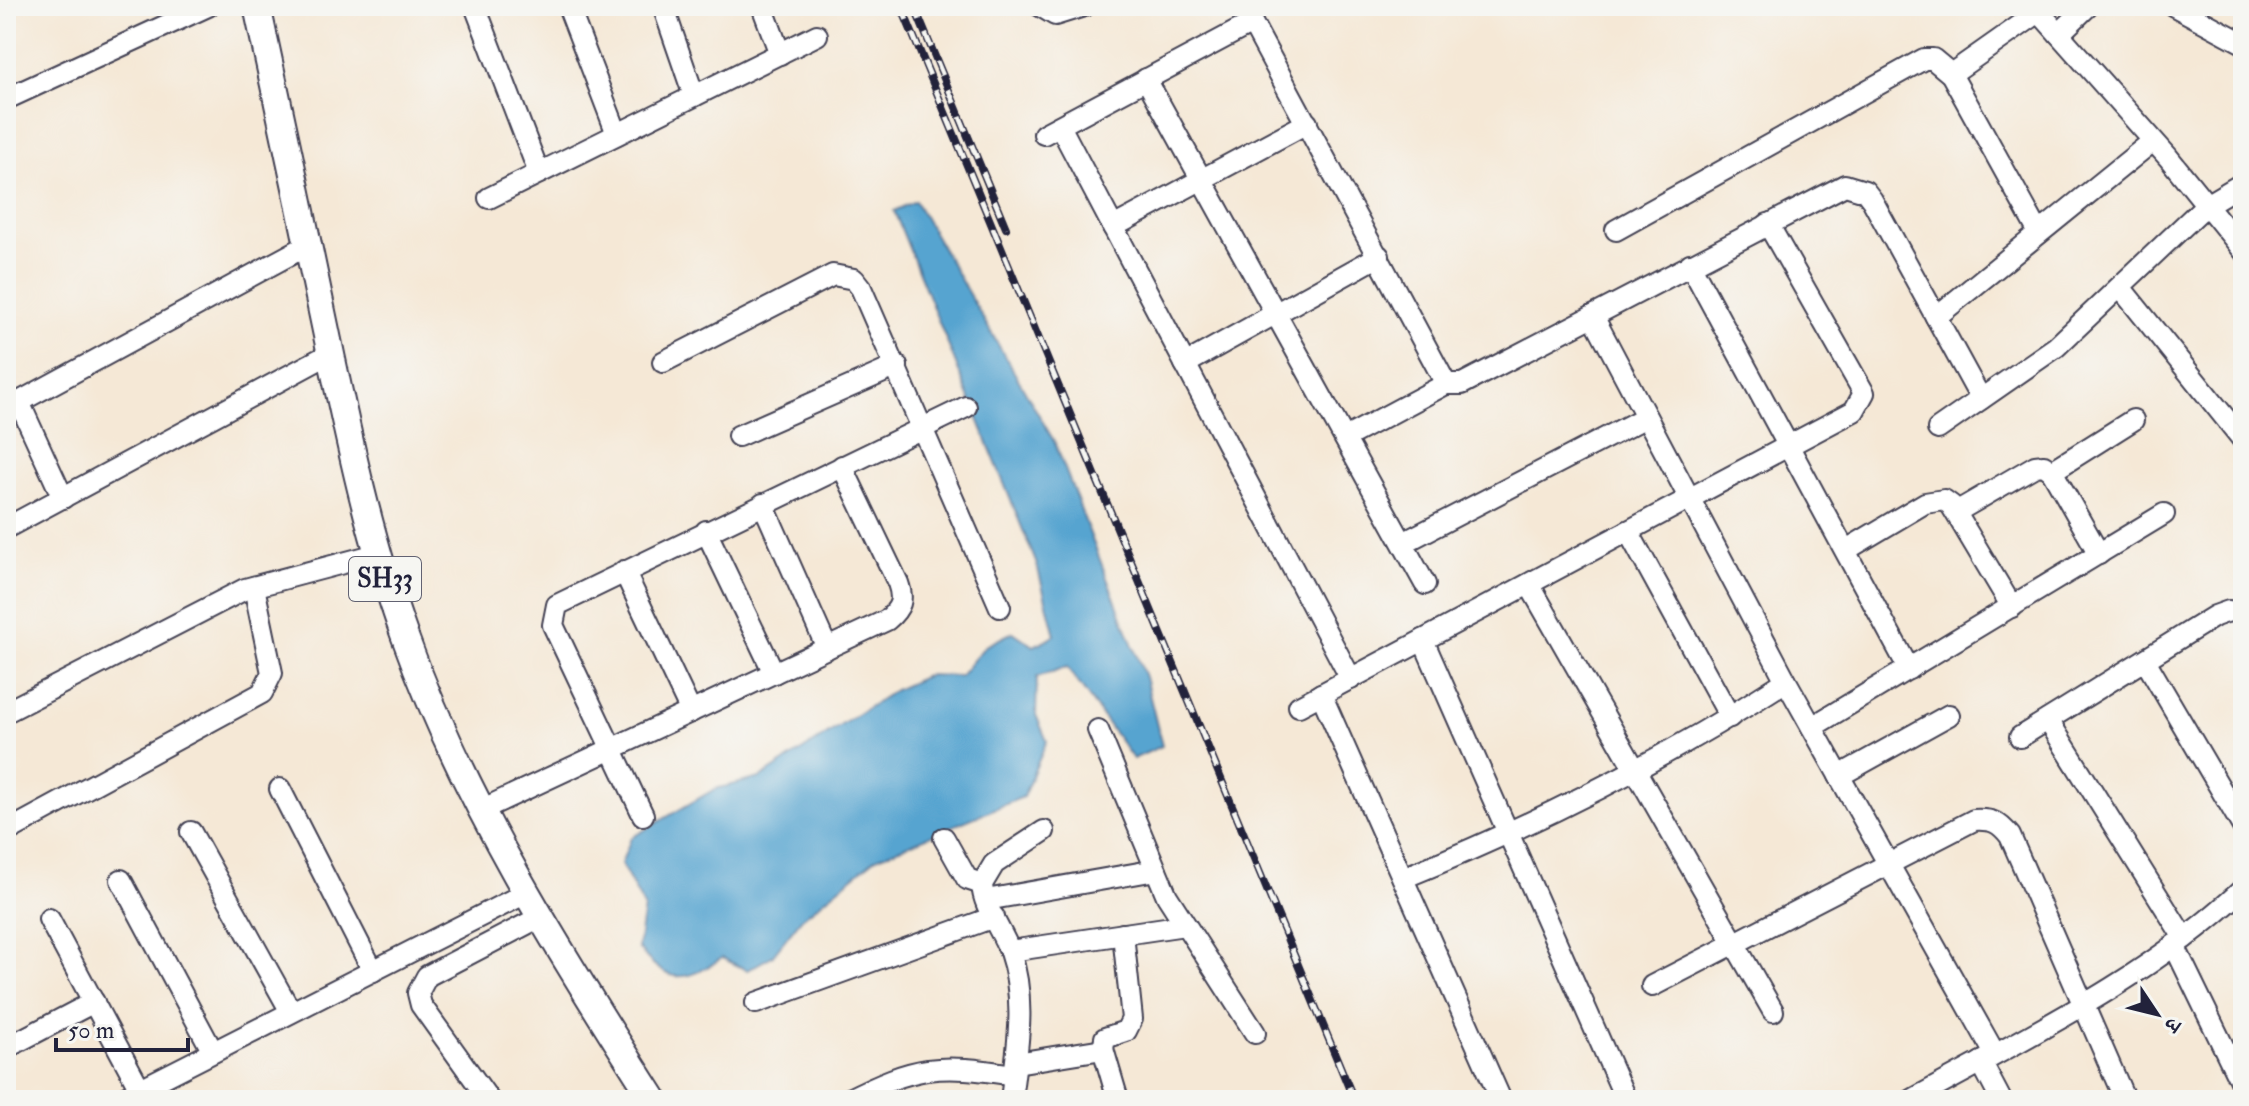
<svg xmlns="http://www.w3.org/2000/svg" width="2249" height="1106" viewBox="0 0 2249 1106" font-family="'IM FELL Double Pica','Noto Serif Devanagari',serif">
<rect width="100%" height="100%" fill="#f6f6f2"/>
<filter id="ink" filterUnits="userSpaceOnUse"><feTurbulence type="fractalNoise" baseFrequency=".0125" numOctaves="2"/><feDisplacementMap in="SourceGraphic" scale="16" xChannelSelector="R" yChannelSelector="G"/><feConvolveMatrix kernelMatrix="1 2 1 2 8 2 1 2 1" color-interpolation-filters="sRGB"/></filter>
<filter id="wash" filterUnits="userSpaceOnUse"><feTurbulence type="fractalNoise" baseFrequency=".006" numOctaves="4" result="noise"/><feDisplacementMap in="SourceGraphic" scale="32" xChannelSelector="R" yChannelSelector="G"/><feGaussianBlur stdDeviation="1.8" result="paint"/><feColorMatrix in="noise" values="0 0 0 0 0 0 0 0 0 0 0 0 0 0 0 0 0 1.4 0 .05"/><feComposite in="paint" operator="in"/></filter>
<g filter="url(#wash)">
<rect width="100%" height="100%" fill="#f5e8d6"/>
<path fill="#57a4d0" stroke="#3c6386" stroke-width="2" d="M915 201 1055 443 1145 677 1162 746 1133 759 1067 667 1037 677 1036 715 1047 741 1023 797 876 858 802 918 772 956 747 970 722 958C684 983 669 985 638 948L644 907 621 864 631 838 715 789 760 778 895 690 928 675 960 676 985 646 1013 632 1034 646 1055 635 1037 565 894 211Z"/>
</g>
<g filter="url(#ink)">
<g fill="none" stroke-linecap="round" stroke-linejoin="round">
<g stroke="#424052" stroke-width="24">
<g id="minor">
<path d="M475 6 539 173"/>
<path d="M568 6 617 134"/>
<path d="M663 6 694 96"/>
<path d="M762 6 780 54"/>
<path d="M1040 6 1055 15 1084 6"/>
<path d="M1243 6 1446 384"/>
<path d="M2034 6 2168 157 2243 250"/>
<path d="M2174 6 2243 43"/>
<path d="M2059 34 2088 6"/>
<path d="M1951 74 2039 12"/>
<path d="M1146 79 1425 584"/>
<path d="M6 99 208 6"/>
<path d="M1060 126 1351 679"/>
<path d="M1044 134 1252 23"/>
<path d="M489 198 817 35"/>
<path d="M1113 227 1307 123"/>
<path d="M1616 230 1924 59H1933L1951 74 2039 233"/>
<path d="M1690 264 1909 669"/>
<path d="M2120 287 2243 440"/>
<path d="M1593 316 1786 681 1995 1054"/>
<path d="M1936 317 2153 141"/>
<path d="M663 362 833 275 854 279 861 288 1000 607"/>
<path d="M1185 364 1379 256"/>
<path d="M19 402 63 498"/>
<path d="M6 409 308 245"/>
<path d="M1938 429 2056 347 2206 205 2243 183"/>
<path d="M738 436 897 366"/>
<path d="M1345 438 1446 384H1462L1845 185 1865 191 1872 200 1981 399"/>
<path d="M763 504 827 648"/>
<path d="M1956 512 2035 466 2044 465 2052 471"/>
<path d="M6 528 331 353"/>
<path d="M706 531 774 673"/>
<path d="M1628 531 1730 717"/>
<path d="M1403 543 1646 417"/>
<path d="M1846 550 1925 503 1944 500 1951 505 2012 607"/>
<path d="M2099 554 2052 471 2133 420"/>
<path d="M624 571 691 712"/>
<path d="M1529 584 1773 1011"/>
<path d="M1423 640 1626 1100"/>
<path d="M2145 660 2243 827"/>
<path d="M1321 694 1501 1100"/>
<path d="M1299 706 1854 411 1864 393 1768 224"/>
<path d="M6 712 245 589 377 554"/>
<path d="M2048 720 2184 938"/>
<path d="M1812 727 2164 514"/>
<path d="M1098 730 1167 896 1255 1033"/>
<path d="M2020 737 2215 616 2229 611 2243 614"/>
<path d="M1839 776 1949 715"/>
<path d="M280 789 373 971"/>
<path d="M483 809 887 620C901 608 904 600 898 583L842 466"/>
<path d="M643 815 553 625 557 605 966 407"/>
<path d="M6 832 262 693 272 673 254 587"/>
<path d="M191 832 291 1012"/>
<path d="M944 838 967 879 982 884"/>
<path d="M1403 878C1536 824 1666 759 1786 681"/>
<path d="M121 880 213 1052"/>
<path d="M986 900 1156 870"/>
<path d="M49 919 140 1089"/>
<path d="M2174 945 2243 1087"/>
<path d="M1010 951 1185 925"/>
<path d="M1652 986 1974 820C1992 819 1999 822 2010 836L2125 1100"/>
<path d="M756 1003 994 917"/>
<path d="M6 1048 94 1002"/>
<path d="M1103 1049 1105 1038 1126 1031 1132 1019 1123 934"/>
<path d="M1981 1062 2001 1100"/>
<path d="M1016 1063 1103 1049 1118 1100"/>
<path d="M119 1100 528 892"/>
<path d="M489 1100 421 1005 418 993 427 976 542 916"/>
<path d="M847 1100C916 1065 938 1063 1014 1075"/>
<path d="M1011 1100C1017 1050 1027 1001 1010 952 1002 930 983 907 982 884L994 864 1044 831"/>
<path d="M1912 1100C2026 1037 2147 979 2243 889"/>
</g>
</g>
<g stroke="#424052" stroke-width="30">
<path id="major" d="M257 6C280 113 303 219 325 326 347 431 368 535 405 637 464 801 560 953 654 1100"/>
</g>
<use href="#minor" stroke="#fff" stroke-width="20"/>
<use href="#major" stroke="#fff" stroke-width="26"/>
<g stroke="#22223b" stroke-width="8">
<g id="rail">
<path d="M901 6 1354 1100"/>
<path d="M914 6 1006 228"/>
</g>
</g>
<use href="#rail" stroke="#f6f6f2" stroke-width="5" stroke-dasharray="15" stroke-linecap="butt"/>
</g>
</g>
<g text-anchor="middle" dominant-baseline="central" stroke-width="8" stroke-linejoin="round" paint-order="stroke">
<rect fill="#f6f6f2" stroke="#626272" stroke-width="2" x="349" y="557" width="72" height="44" rx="6"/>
<g font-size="26" font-weight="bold" fill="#22223b">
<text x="385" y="579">SH33</text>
</g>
</g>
<rect width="2249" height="1106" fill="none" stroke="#f6f6f2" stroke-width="32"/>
<g transform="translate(2157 1014) rotate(125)" stroke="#f6f6f2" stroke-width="6" paint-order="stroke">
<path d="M0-6L14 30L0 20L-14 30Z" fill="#22223b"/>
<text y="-12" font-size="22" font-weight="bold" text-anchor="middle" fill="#22223b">उ</text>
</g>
<path d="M56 1038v12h132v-12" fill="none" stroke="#22223b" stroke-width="4"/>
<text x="68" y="1038" font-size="24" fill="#22223b" stroke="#f6f6f2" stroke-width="6" paint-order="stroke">50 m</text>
</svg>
